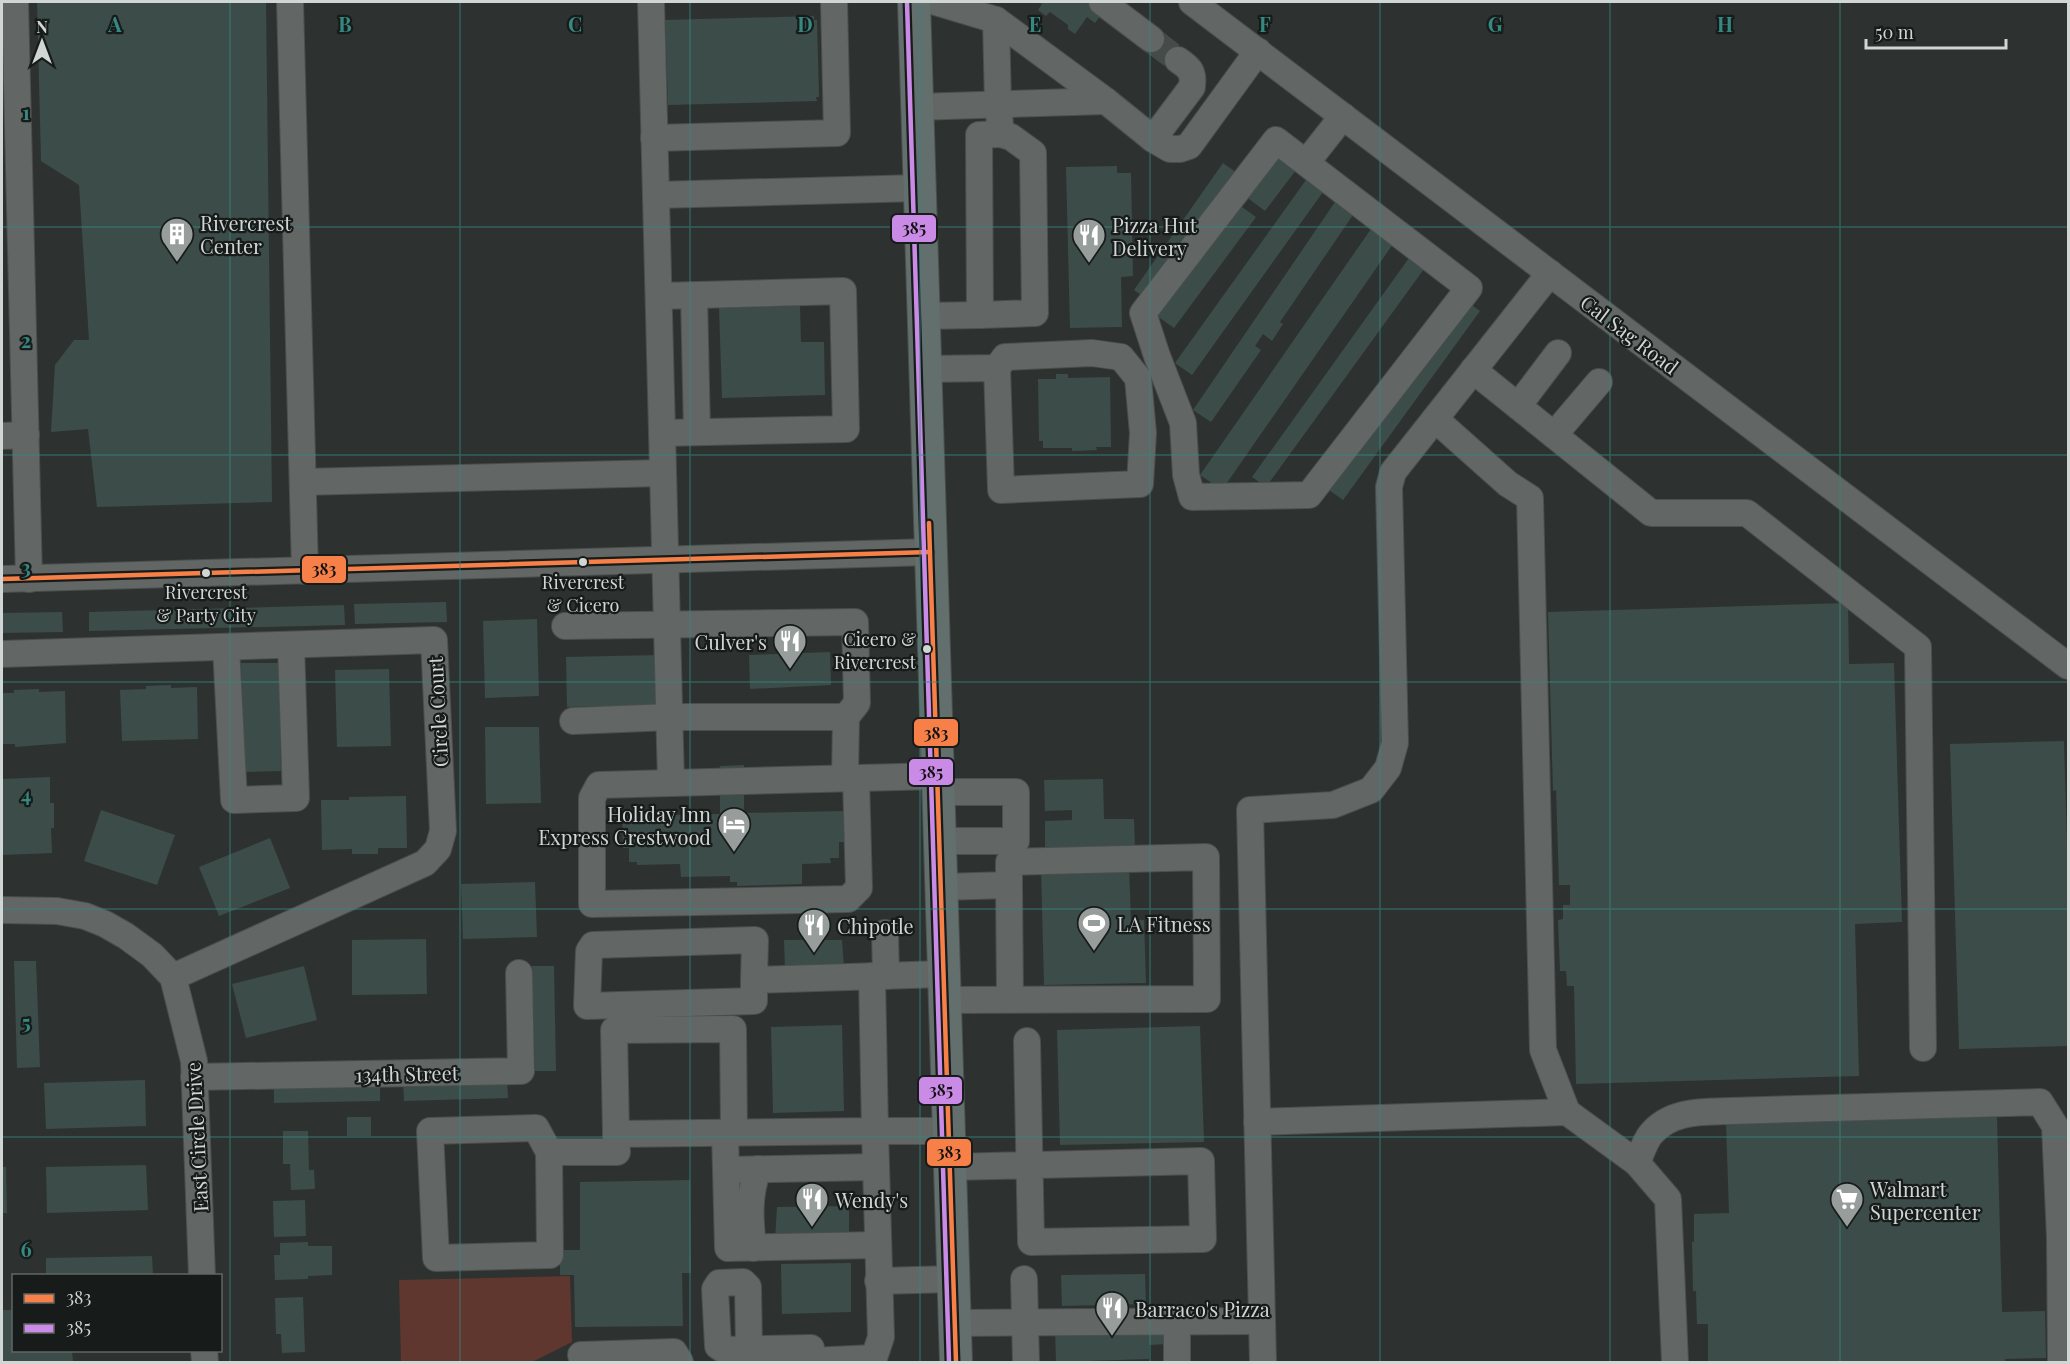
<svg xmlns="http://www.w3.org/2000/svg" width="2070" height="1364" viewBox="0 0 2070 1364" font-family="'Playfair Display',serif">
<rect width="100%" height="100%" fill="#2d3231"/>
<path fill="#5f372e" d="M570 1276 572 1342 532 1362H401L399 1280Z"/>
<g fill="#3c4c49">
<path d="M37 2H266L272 502 97 507 88 429 51 432 55 365 74 340H89L79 185 41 161Z"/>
<path d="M1038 2H1088L1096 7 1101 15 1095 23 1087 17 1075 34 1068 29V25L1050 12 1046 16 1038 10 1042 4Z"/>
<path d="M814 16V20H817L819 97H816L817 101 668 105 665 20Z"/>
<path d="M1158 33 1185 52 1172 71 1144 51Z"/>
<path d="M1276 155 1296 170 1265 211 1245 196Z"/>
<path d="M1223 163 1237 173 1148 300 1134 290Z"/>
<path d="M1117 166V173H1131L1133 276 1121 277 1122 327 1070 328 1066 167Z"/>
<path d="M1306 180 1323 192 1192 375 1175 363Z"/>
<path d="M1335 202 1353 215 1280 322 1283 324 1272 341 1263 334 1255 346 1261 350 1211 422 1193 410Z"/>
<path d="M1239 205 1256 217 1174 328 1157 316Z"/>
<path d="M1371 229 1393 244 1222 490 1200 475Z"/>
<path d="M1409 258 1424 269 1266 487 1252 477Z"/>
<path d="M1466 301 1480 311 1343 500 1329 490Z"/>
<path d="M800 306 801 342H824L825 395 722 398 719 308Z"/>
<path d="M1056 374H1068V378L1110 377 1111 447H1096L1097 450 1072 451V448H1043V441H1039L1038 379H1056Z"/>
<path d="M446 602 447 622 355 624 354 604Z"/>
<path d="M1848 603 1849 664 1894 663 1902 922 1855 924 1859 1076 1576 1084 1574 986H1567L1566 971H1560L1558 920 1563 919V905H1570V885H1559L1556 790 1553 791 1548 612Z"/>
<path d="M344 605 345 625 89 631V612Z"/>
<path d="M62 612 63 632 2 633V613Z"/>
<path d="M537 619 539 696 485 698 483 621Z"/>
<path d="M830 652 831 685 750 689 749 655Z"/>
<path d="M660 655 661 705 567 707 566 657Z"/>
<path d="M241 663H279L281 771 243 772Z"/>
<path d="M389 669 391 746 337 747 335 670Z"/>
<path d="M171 685V688L197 687 198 739 122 741 120 690 146 689V686Z"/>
<path d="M39 689V692L65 691 66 743 15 747V744H2V693H14V690Z"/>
<path d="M485 727H539L541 803 486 804Z"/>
<path d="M2064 741 2068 877V1046L1959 1049 1950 744Z"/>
<path d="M744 765V813L845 811V842H839V858H830L831 863 802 864V884L737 886V882H730V876L681 877 680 864 637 865V862H629V848H623L622 816 720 814V766Z"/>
<path d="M50 777V803H54V828H51L52 853 2 855V779Z"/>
<path d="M1103 779 1104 819H1134L1135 849 1045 851V821L1072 820V810L1045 811 1044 780Z"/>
<path d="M406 796 407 848H378V854H352V849L322 850 321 800H349V797Z"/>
<path d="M101 810 175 835 157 885 84 861Z"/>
<path d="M270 838 290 888 219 916 199 867Z"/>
<path d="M1129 866 1131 921 1144 920 1146 983 1044 985 1041 869Z"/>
<path d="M535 882 537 937 463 939 461 884Z"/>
<path d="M426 939 427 994 352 995V940Z"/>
<path d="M784 940H842L844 968 785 969Z"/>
<path d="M14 961H36L40 1067 17 1068Z"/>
<path d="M304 966 317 1020 246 1038 232 984Z"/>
<path d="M532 966H554L556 1071H535Z"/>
<path d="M842 1025 844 1111 773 1113 771 1027Z"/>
<path d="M1200 1026 1204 1142 1060 1145 1057 1030Z"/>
<path d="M507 1077 508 1098 404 1101 403 1079Z"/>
<path d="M145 1080 146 1126 46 1129 44 1083Z"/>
<path d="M380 1080V1101L274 1103V1083Z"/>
<rect x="347" y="1117" width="24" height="19"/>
<path d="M1997 1117 2002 1312 2045 1311 2046 1358 2005 1359V1362H1708V1324H1697L1696 1291H1693L1692 1242H1694V1214L1729 1213 1726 1123Z"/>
<path d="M283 1131H308L309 1170H314L315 1189 291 1190 290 1164H283Z"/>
<path d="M146 1165 148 1210 47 1213 46 1167Z"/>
<path d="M2 1167H6L7 1213H2Z"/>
<path d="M690 1180 691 1273H682L683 1326 575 1327 574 1275H560V1250H580V1182Z"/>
<path d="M305 1200 306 1236 274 1237 273 1201Z"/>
<path d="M849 1206V1237L775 1240 777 1207Z"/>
<path d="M308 1242V1246H332V1275L308 1276V1279L275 1280 274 1255H280V1243Z"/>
<path d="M152 1256 153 1276H46V1258Z"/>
<path d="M851 1263V1312L782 1314 781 1264Z"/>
<path d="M1145 1274 1146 1304 1062 1306 1061 1275Z"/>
<path d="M303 1297 305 1352 282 1353 281 1334H276L275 1298Z"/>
<path d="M2 1310H14V1350H72L73 1362H2Z"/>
<path d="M1167 1327 1168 1344 1149 1345V1359L1056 1362 1055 1330Z"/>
</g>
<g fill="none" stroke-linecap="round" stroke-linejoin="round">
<path stroke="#454b49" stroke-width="26" stroke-dasharray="26 13" stroke-linecap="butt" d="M1151 39 1178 60"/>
<g stroke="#4a4f4d" stroke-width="28">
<g id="minor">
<path d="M15 2 29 579"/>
<path d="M290 2 305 571"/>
<path d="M651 2 671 783 937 776"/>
<path d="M936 2 996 20 1106 101 1153 139 1170 149H1180L1189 146 1258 51"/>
<path d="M1102 2 1151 39"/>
<path d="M1192 2 2068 666"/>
<path d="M917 107 1106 101"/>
<path d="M654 138 837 133 834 2"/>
<path d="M1153 139 1192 87C1194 72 1190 68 1178 60"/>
<path d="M1306 163 1276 140 1143 313 1157 356 1183 423 1186 475 1192 497 1309 495 1469 288 1306 163 1343 116"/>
<path d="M656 195 919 188"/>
<path d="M694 295 697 432"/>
<path d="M659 296 843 291 846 429 662 433"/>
<path d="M980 315 1035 313 1033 153 1011 137 1001 134"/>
<path d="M923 316 980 315 979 135 1001 134 998 105 996 20"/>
<path d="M925 369 997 368 1001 490 1140 484 1143 433 1138 378 1121 357 1092 353 1005 357 997 368"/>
<path d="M1473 370 1651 513H1747L1918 647 1923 1048"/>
<path d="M1518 406 1558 353"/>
<path d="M1435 419 1508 484 1530 498 1543 1050 1567 1112"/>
<path d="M1554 435 1599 382"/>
<path d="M2 436 26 435"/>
<path d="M303 482 663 473"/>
<path d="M2 579 930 552"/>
<path d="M565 626 855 622 857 703 846 717 845 778"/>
<path d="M226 647 234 800 296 798 291 645"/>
<path d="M2 654 434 640 443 831 438 849 425 863 173 977"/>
<path d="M573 721 670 717H846"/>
<path d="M671 783 599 785 592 798V904L848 899 859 888 856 778"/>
<path d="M938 792H1016V841H939"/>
<path d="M1009 885 1010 999"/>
<path d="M941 887 1009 885V862L1206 857 1207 999 944 1000"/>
<path d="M2 910 57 911 85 916 105 924 126 936 152 955 173 977 194 1061 202 1276"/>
<path d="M885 933 886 976"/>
<path d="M754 980 755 940 593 945 589 951 587 1006 754 1001V980L943 974"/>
<path d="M194 1077 521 1071 519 973"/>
<path d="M1257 1122 1567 1112 1637 1163 1668 1199 1675 1362"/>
<path d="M725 1133 728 1248 877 1245"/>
<path d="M616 1134 614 1030 733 1029 734 1133"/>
<path d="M549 1152 536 1128 430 1131 436 1258 550 1255 549 1152H617L616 1134 875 1131 872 976"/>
<path d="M1637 1163C1641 1154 1645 1141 1651 1134 1671 1110 1702 1112 1730 1111L2040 1102 2055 1126 2060 1237 2061 1362"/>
<path d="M950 1167 1201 1161 1203 1239 1031 1242 1027 1041"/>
<path d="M726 1170 875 1167"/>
<path d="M753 1248C750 1219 748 1197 758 1169"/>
<path d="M1024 1279 1026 1362"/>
<path d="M878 1281 953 1279"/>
<path d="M1177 1321V1362"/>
<path d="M955 1323 1262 1321"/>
<path d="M749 1349 748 1287 743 1282 719 1283 715 1289 718 1346 724 1350 811 1348"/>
<path d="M204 1350 205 1362"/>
<path d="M581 1355 674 1352 680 1362"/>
<path d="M790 1362 874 1358 881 1337 875 1131H949"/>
<path d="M1263 1362 1250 810 1333 805 1371 790 1388 768 1395 743 1389 487 1393 472 1550 273"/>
</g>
</g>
<g stroke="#4a4f4d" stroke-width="34">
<path id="major" d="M914 2 956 1362"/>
</g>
<use href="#minor" stroke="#626665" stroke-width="26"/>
<use href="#major" stroke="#636f6d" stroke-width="32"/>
<g stroke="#171b1a" stroke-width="9">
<g id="bus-1">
<path d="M929 523 956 1362"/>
<path d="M2 579 930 552"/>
</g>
</g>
<g stroke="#171b1a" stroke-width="9">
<path id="bus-2" d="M907 2 949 1362"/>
</g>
<use href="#bus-1" stroke="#f78048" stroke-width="4.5"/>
<use href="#bus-2" stroke="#ca8be6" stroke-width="4.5"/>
</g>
<path fill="none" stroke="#368982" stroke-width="1.5" stroke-opacity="0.55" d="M230 2V1362M460 2V1362M690 2V1362M920 2V1362M1150 2V1362M1380 2V1362M1610 2V1362M1840 2V1362M2 227H2068M2 455H2068M2 682H2068M2 909H2068M2 1137H2068"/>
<defs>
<g id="building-pin" transform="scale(1.725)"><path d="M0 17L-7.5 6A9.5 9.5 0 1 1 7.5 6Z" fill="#979d9b" stroke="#171b1a"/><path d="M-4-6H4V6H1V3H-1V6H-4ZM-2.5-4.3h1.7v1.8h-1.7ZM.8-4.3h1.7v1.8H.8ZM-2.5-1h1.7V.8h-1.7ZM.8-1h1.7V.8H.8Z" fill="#fff"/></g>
<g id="restaurant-pin" transform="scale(1.725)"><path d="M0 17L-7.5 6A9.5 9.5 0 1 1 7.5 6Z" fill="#979d9b" stroke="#171b1a"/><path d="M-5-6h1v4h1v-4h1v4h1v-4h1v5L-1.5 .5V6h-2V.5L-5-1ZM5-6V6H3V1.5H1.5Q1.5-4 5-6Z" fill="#fff"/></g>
<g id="hotel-pin" transform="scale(1.725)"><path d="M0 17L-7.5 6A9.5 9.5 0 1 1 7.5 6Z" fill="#979d9b" stroke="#171b1a"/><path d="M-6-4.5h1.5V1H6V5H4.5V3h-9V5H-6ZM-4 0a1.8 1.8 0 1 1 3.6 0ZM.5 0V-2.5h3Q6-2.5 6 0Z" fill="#fff"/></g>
<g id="stadium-pin" transform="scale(1.725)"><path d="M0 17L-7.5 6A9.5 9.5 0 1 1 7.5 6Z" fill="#979d9b" stroke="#171b1a"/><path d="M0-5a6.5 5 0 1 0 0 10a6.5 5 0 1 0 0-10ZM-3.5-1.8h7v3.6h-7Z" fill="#fff"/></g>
<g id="supermarket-pin" transform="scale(1.725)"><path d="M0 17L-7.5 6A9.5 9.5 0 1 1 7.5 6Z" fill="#979d9b" stroke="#171b1a"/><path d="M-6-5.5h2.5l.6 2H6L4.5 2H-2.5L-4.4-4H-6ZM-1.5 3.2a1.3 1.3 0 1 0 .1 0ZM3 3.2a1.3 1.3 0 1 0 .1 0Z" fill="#fff"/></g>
</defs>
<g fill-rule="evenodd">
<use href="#building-pin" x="177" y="234"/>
<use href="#restaurant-pin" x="1089" y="235"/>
<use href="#restaurant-pin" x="790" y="641"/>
<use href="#hotel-pin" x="734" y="824"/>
<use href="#stadium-pin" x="1094" y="923"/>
<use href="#restaurant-pin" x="814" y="925"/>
<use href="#restaurant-pin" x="812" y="1199"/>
<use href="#supermarket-pin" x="1847" y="1199"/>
<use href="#restaurant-pin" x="1112" y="1308"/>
</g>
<g fill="#d0d6d4" stroke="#171b1a" stroke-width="2">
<circle cx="583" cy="562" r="5"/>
<circle cx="206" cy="573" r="5"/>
<circle cx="927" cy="649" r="5"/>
</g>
<g text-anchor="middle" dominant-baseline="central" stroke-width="4.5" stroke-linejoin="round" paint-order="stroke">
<g font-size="18" fill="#d0d6d4" stroke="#171b1a">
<text x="583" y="582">Rivercrest<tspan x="583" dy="23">&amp; Cicero</tspan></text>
<text x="206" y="592">Rivercrest<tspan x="206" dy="23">&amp; Party City</tspan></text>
<text x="916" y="639" text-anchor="end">Cicero &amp;<tspan x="916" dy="23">Rivercrest</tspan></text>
</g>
<g font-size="20" fill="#d0d6d4" stroke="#171b1a" text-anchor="start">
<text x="200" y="222">Rivercrest<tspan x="200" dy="23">Center</tspan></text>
<text x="1112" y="224">Pizza Hut<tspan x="1112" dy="23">Delivery</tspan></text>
<text x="767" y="641" text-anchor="end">Culver's</text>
<text x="711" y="813" text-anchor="end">Holiday Inn<tspan x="711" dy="23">Express Crestwood</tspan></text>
<text x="1117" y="923">LA Fitness</text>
<text x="837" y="925">Chipotle</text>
<text x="1870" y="1188">Walmart<tspan x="1870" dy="23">Supercenter</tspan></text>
<text x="835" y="1199">Wendy's</text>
<text x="1135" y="1308">Barraco's Pizza</text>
</g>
<g font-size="20" fill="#d0d6d4" stroke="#171b1a">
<text transform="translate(1630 334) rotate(37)">Cal Sag Road</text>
<text transform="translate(437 712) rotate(-93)">Circle Court</text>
<text transform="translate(407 1073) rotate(-1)">134th Street</text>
<text transform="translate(196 1137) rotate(-93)">East Circle Drive</text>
</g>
</g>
<g font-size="20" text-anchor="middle" font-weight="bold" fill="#368982" stroke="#171b1a" stroke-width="4.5" stroke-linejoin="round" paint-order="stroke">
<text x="115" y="32">A</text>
<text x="345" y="32">B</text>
<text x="575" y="32">C</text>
<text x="805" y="32">D</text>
<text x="1035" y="32">E</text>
<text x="1265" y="32">F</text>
<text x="1495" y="32">G</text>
<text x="1725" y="32">H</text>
<text x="26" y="120">1</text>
<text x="26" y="348">2</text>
<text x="26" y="575">3</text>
<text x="26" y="802">4</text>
<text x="26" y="1030">5</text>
<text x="26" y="1257">6</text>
</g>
<g stroke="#171b1a" stroke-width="2">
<rect x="891" y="214" width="46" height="29" rx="6" fill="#ca8be6"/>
<rect x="301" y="555" width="46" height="29" rx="6" fill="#f78048"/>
<rect x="913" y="718" width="46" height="29" rx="6" fill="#f78048"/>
<rect x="908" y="758" width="46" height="28" rx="6" fill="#ca8be6"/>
<rect x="918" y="1076" width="45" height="29" rx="6" fill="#ca8be6"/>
<rect x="926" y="1138" width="46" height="29" rx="6" fill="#f78048"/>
</g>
<g font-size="16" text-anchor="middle" font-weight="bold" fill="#111">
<text x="914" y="234">385</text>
<text x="324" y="575">383</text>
<text x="936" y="739">383</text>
<text x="931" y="778">385</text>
<text x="941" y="1096">385</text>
<text x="949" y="1158">383</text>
</g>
<rect width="2070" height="1364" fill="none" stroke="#d0d6d4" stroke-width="6"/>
<rect x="12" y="1274" width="210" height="78" fill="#171b1a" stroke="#616664" stroke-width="1.5"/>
<rect x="24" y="1294" width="30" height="9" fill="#f78048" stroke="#616664" stroke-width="1.5"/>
<text x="66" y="1304" font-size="18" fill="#d0d6d4">383</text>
<rect x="24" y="1324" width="30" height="9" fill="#ca8be6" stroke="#616664" stroke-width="1.5"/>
<text x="66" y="1334" font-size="18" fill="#d0d6d4">385</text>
<g transform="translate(42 42)" stroke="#171b1a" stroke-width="4.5" paint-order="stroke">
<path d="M0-4.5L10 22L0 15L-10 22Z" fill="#d0d6d4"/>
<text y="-9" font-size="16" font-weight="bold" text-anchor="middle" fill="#d0d6d4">N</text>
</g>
<path d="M1866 39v9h140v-9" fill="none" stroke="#d0d6d4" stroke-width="3"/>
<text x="1875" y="39" font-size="18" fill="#d0d6d4" stroke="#171b1a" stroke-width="4.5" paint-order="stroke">50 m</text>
</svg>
